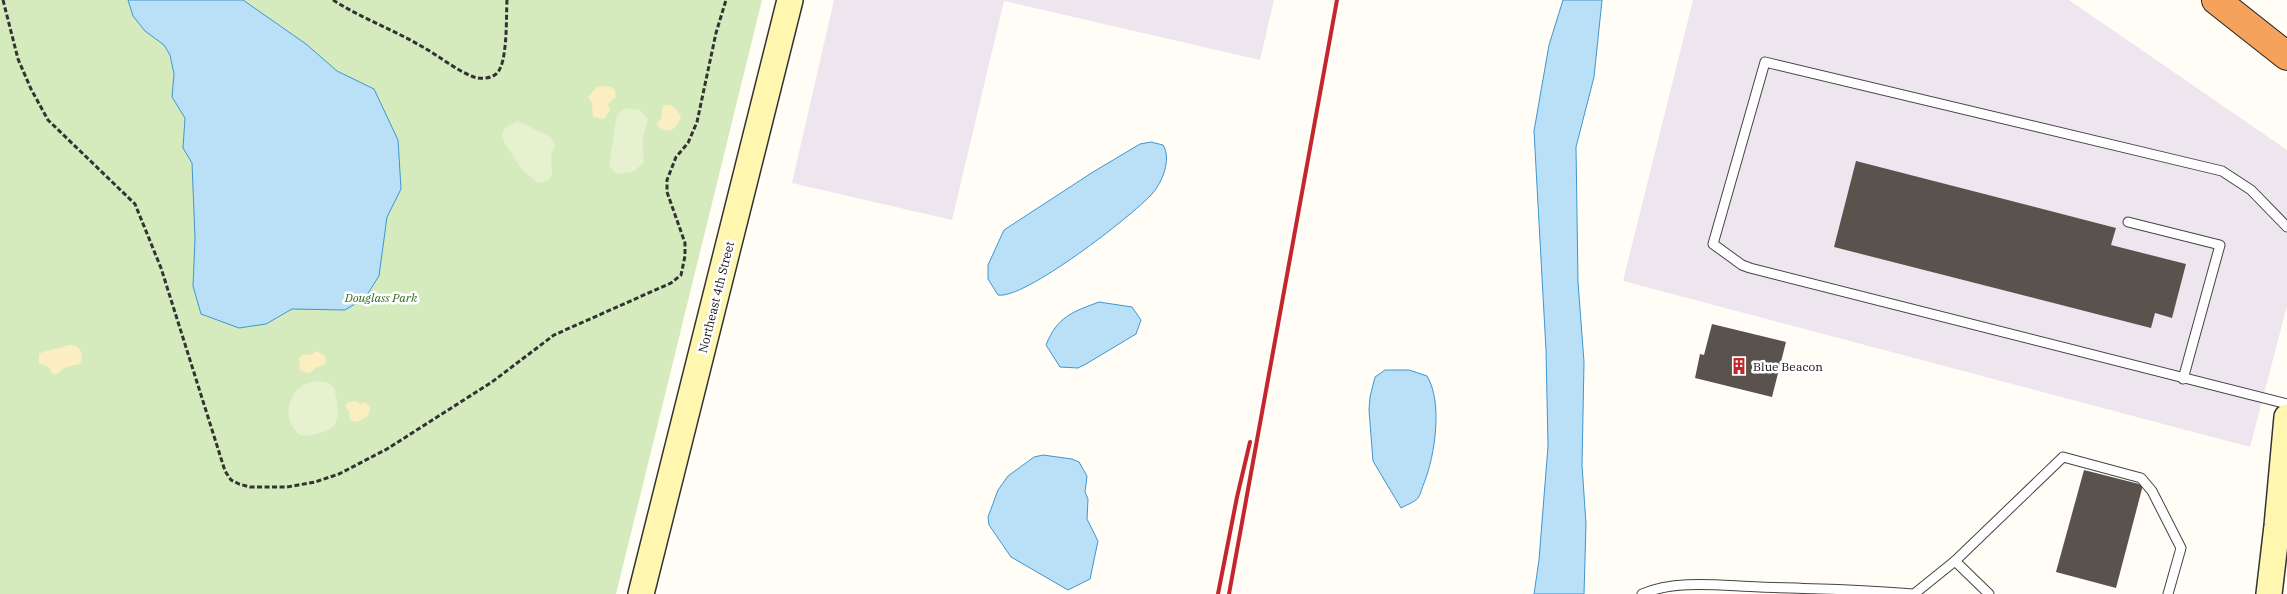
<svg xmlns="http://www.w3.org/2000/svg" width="2287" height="594" viewBox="0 0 2287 594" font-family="'IBM Plex Serif',serif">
<rect width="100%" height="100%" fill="#fffdf5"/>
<g fill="#eee6ef">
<path d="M834 0H1274L1260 60 1004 1 952 220 792 183Z"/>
<path d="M1693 0H2069L2287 150V306L2250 447 1623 281Z"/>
</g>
<path fill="#d5ebbd" d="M0 0H762L616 594H0Z"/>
<g fill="#fbeec1">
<path d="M598 86 611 87 615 91 616 97 608 104 610 110 604 119 593 117 592 103 588 97Z"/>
<path d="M663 105H670L677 110 681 117C677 130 668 135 656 125L661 119Z"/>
<path d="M68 345C79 344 85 354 80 364L66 367 55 375 52 373 49 367 39 363V354C47 349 58 350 68 345Z"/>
<path d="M316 351 324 355 326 360 325 364 316 368 310 373 300 371 299 357 304 354 311 355Z"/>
<path d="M355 401 360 404 365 402 370 408 368 416 356 422 350 420 349 411 345 406 347 403Z"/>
</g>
<g fill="#e6f2cf">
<path d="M626 108 640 110 648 119 642 141 644 163 632 172 617 174 609 166 610 159 617 114Z"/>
<path d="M517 121 551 137 555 147 551 155 552 176 547 181 538 183 523 171 504 142 502 135 504 129Z"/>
<path d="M319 381 329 383 334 388C338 406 344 428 320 433 313 434 307 437 300 435 284 423 285 396 303 385 308 382 314 382 319 381Z"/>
</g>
<g fill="#b9e0f7" stroke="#3f96cf">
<path d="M128 0H243L306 44 337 71 374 89 398 140 401 189 387 217 379 276 365 298 345 310 292 309 266 324 239 328 201 314 193 286 195 238 192 163 183 148 185 118 172 97 174 74 170 55 164 45 145 31 133 16Z"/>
<path d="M1563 0H1602L1594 77 1576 147 1578 282 1584 362 1582 465 1586 524 1584 594H1534L1539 560 1548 446 1546 350 1534 131 1549 45Z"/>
<path d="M1151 142 1163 145C1172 159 1162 183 1152 194 1132 216 1024 300 998 295L988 279V265L1004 230 1093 172 1140 144Z"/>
<path d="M1099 302 1132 307 1141 320 1136 334 1086 364 1078 368 1060 367 1046 345C1057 317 1072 312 1099 302Z"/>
<path d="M1385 370H1409L1427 376C1443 402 1435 456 1424 483 1422 487 1421 494 1418 498 1415 502 1406 505 1401 508L1373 461 1369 410 1370 397 1375 377Z"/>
<path d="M1043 455 1072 459 1079 462 1087 476 1085 492 1088 499 1087 519 1098 541 1090 579 1068 590 1011 557 989 525 988 517 998 490 1008 476 1034 457Z"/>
</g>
<g fill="#5a524d">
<path d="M1856 161 2116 228 2111 245 2186 264 2172 318 2155 313 2151 328 1834 247Z"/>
<path d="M1712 324 1786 342 1772 397 1695 378 1700 354 1704 355Z"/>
<path d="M2084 470 2143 485 2116 588 2056 572Z"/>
</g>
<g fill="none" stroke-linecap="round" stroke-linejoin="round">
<g stroke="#444" stroke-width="11">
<g id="lane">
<path d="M2128 222 2220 245 2183 379"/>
<path d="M2287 227 2251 190 2222 171 1765 62 1713 244 1742 265 1750 268 2287 404"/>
<path d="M1955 561 1989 594"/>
<path d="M1642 594C1677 579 1722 586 1760 587 1811 589 1862 589 1913 594"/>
<path d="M1914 594 1955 561 2063 457 2141 478 2152 491 2181 548 2168 594"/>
</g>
</g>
<g stroke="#333" stroke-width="28">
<g id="secondary">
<path d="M641 594 790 0"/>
<path d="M2269 594 2277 526 2287 417"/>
</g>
</g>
<g stroke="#222" stroke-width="30">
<path id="highway" d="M2216 0 2287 56"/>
</g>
<g stroke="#333" stroke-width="3" stroke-dasharray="5 2.5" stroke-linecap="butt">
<path d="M3 0 18 59 31 89 48 120 135 204 161 268 225 471 231 480 239 484 250 487H287L315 482 339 474 387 449 492 382 554 335 671 283 681 275 685 256V243L667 192V180L676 157 688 143 697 122 716 33 726 0"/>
<path d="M333 0C361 18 392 29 421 46 438 55 455 70 474 77 480 79 490 79 496 74 508 65 506 16 507 0"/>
</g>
<use href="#lane" stroke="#fff" stroke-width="9"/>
<use href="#secondary" stroke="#fff6b0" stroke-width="25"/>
<use href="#highway" stroke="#f5a25d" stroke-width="28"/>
<g stroke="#c4262e" stroke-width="4">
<path d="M1218 594 1237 497 1250 442"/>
<path d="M1229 594 1337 0"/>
</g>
</g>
<defs>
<g id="building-bare" transform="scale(1.35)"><path d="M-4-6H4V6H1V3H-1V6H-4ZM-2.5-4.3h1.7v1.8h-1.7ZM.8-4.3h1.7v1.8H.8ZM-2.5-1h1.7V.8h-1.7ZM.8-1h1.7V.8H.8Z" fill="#c4262e" stroke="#fff" stroke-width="2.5" paint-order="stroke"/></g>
</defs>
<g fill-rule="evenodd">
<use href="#building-bare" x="1739" y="366"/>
</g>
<g text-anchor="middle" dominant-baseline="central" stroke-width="5" stroke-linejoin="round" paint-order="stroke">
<g font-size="12" font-style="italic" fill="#2f6b1f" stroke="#fff">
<text x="381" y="297">Douglass Park</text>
</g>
<g font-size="12" fill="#111" stroke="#fff">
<text transform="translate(716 297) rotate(-76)">Northeast 4th Street</text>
</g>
<g font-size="12" fill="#111" stroke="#fff" text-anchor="start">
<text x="1753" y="366">Blue Beacon</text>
</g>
</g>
</svg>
